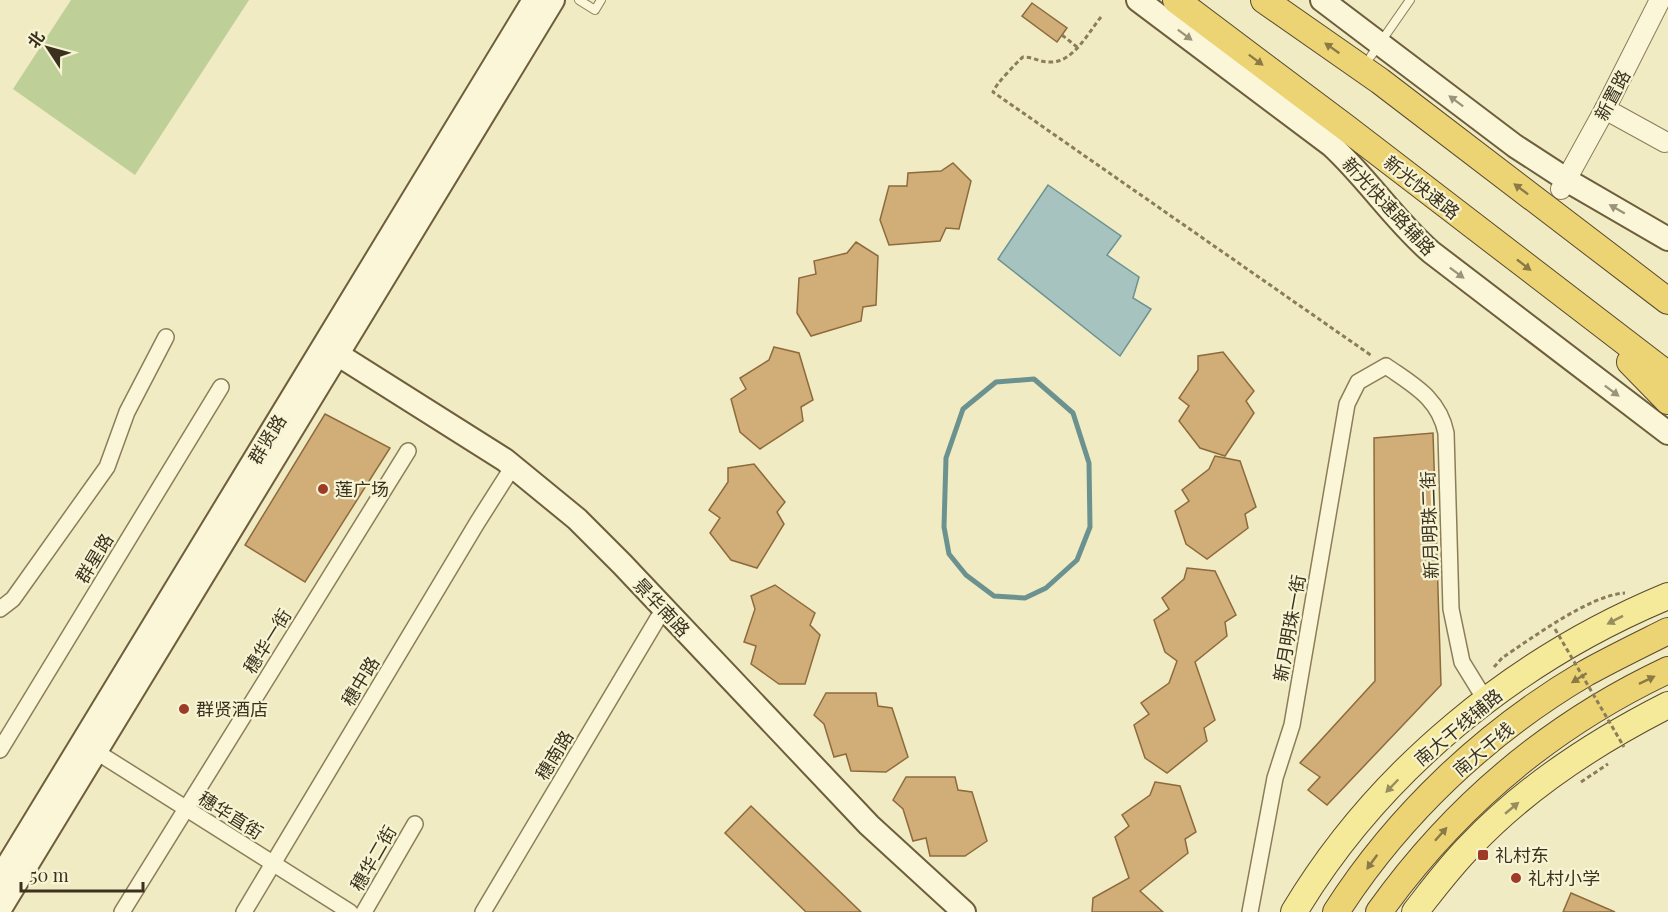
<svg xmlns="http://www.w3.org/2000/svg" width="1668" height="912" viewBox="0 0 1668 912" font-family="'Playfair Display','Noto Sans SC',serif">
<rect width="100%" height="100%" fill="#f0ebc3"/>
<path fill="#becf97" d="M71 0H249L135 175 13 89Z"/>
<path fill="#a6c3c0" stroke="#6c9290" stroke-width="1.5" d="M1048 185 1121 236 1107 255 1139 277 1133 298 1151 309 1120 356 998 259Z"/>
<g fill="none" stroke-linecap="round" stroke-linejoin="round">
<path stroke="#6c9290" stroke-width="5" d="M1034 379 1073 413 1089 463 1090 527 1077 560 1046 588 1025 598 994 596 966 575 949 554 944 527 946 458 963 409 996 382Z"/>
</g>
<g fill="#d1ad77" stroke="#8d6b3d" stroke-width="1.5">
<path d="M1032 3 1067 28 1057 42 1022 16Z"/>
<path d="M953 163 971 181 959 229 946 228 940 241 889 245 880 220 889 186H907L908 173 941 171Z"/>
<path d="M856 242 878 256 876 305 863 307 861 321 811 336 797 313 799 278 816 274 814 261 847 253Z"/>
<path d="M774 347 799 353 813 400 801 407 803 421 760 449 740 432 731 399 746 389 740 378 769 360Z"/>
<path d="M1223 352 1254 391 1246 401 1254 413 1225 456 1200 448 1179 421 1189 406 1179 398 1198 370V356Z"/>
<path d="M325 414 390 448 305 582 245 545Z"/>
<path d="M1433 433 1441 685 1327 805 1308 790 1320 777 1300 763 1375 681 1374 438Z"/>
<path d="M1215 456 1240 461 1256 507 1245 514 1248 528 1207 559 1186 544 1175 511 1189 501 1182 490 1209 469Z"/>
<path d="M754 464 785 502 777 512 784 524 757 568 731 560 710 533 720 518 709 510 728 482V468Z"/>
<path d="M1187 568 1215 571 1236 615 1225 622 1227 636 1195 662 1215 720 1204 728 1207 741 1167 773 1145 758 1134 725 1149 714 1141 703 1169 683 1177 661 1165 652 1154 620 1169 609 1162 598 1184 579Z"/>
<path d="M775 585 815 613 810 625 820 635 805 684H779L751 664 756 646 744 642 755 609 751 596Z"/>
<path d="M826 693H876L878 706 892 708 908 757 886 772 851 771 846 754 834 757 824 724 814 715Z"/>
<path d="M906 777H955L958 790 972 792 987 841 965 856H930L926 838 913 841 903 809 893 800Z"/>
<path d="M1155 782 1180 786 1196 832 1185 839 1188 853 1140 891 1163 912H1092L1093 898 1129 878 1115 837 1129 826 1122 815 1150 795Z"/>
<path d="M751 806 861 912H806L725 833Z"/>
<path d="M1571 893 1615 912H1563Z"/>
</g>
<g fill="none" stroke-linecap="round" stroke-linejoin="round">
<g stroke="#8c7d59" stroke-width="10">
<g id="service">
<path d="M579 0 595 10 601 0"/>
<path d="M1371 56 1410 0"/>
</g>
</g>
<g stroke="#8c7d59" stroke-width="18">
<g id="minor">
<path d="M0 609 13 599 107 467 127 412 166 337"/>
<path d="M92 749 350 912"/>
<path d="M0 750 221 387"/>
<path d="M122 912 408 451"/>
<path d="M244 912 477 523 510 471"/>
<path d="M364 912 415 824"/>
<path d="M483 912 658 618"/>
<path d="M1250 912 1275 778 1292 725 1347 404 1358 382 1386 366C1413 385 1439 398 1446 433L1451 609 1462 662 1486 701"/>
</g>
</g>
<g stroke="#8c7d59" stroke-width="22">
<g id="tertiary">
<path d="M1605 109 1665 142"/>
<path d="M1561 189 1605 109 1660 0"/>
</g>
</g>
<g stroke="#6e5e3c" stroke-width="26">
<g id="secondary">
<path d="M1138 0 1331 145C1367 178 1394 220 1431 252L1668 433"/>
<path d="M1322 0 1515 146 1575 185 1668 239"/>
<path d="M326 347 505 460 577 519 622 564 869 825 964 912"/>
<path d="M0 878 534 0"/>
<path d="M0 909 553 0"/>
</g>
</g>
<g stroke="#5a4a2d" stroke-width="28">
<g id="primary">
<path d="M1294 912C1379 770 1516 659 1668 596"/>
<path d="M1415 912C1433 889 1450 866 1471 845 1526 787 1597 741 1668 705"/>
</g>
</g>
<g stroke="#5a4a2d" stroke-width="28">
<g id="trunk">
<path d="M1176 0 1345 127 1668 375"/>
<path d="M1264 0 1380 81 1668 301"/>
<path d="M1630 362 1668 401"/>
<path d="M1336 912C1398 815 1487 731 1586 673 1613 658 1640 645 1668 631"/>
<path d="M1379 912C1454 807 1551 725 1668 670"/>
</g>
</g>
<g stroke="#8c7d59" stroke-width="3" stroke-dasharray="4.5 3" stroke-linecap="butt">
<path d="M1101 17C1088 33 1074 61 1052 62 1041 63 1034 57 1023 57 1017 62 995 85 993 92L1372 356"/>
<path d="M1062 35 1077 47"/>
<path d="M1494 667 1502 658C1532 638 1590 595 1625 593"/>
<path d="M1581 782 1608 764"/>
</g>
<use href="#service" stroke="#fbf6d7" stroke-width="8"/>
<use href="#minor" stroke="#fbf6d7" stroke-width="15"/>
<use href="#tertiary" stroke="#fbf6d7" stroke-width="20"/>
<use href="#secondary" stroke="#fbf6d7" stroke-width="22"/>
<use href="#primary" stroke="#f5e99a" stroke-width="26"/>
<use href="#trunk" stroke="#ecd475" stroke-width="26"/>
<path stroke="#8c7d59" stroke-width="3" stroke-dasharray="4.5 3" stroke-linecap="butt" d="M1555 629 1624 747"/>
</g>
<defs><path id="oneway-solid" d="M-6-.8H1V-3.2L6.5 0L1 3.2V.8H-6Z" transform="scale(1.5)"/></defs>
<g fill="#9b947a">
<use href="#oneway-solid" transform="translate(1185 35) rotate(37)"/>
<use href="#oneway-solid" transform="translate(1456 101) rotate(-143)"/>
<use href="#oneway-solid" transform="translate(1617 209) rotate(-150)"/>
<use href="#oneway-solid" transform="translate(1457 273) rotate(37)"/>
<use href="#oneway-solid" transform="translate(1612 391) rotate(37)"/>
</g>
<g fill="#8b7a45">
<use href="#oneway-solid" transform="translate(1332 48) rotate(-145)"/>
<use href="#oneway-solid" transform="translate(1256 60) rotate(37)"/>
<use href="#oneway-solid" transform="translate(1521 189) rotate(-143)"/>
<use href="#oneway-solid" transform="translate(1524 265) rotate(38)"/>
<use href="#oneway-solid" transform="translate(1579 678) rotate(148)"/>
<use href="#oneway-solid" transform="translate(1647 680) rotate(-26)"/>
<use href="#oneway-solid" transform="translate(1441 834) rotate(-48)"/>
<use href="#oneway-solid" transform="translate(1372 862) rotate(126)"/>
</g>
<g fill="#988d5c">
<use href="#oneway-solid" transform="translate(1615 620) rotate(153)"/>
<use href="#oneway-solid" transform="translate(1392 786) rotate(134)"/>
<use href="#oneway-solid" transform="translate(1512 808) rotate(-40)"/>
</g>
<g fill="#9e3b26" stroke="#f7f4d4" stroke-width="2">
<circle cx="323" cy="489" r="6"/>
<circle cx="184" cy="709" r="6"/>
<rect x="1477" y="849" width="12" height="12" rx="3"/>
<circle cx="1516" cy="878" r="6"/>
</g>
<g text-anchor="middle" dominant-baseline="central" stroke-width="4.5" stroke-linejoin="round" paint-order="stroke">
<g font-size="18" fill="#3b311e" stroke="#f7f4d4">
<text transform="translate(1612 95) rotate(-62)">新置路</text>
<text transform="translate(1422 187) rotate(38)">新光快速路</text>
<text transform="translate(1389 206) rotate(47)">新光快速路辅路</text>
<text transform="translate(267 439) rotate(-59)">群贤路</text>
<text transform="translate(1429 525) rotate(-92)">新月明珠二街</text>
<text transform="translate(94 558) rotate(-59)">群星路</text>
<text transform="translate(662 607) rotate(47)">景华南路</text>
<text transform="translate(1289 628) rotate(-80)">新月明珠一街</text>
<text transform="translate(267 641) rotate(-58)">穗华一街</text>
<text transform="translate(360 681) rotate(-59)">穗中路</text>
<text transform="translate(1458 727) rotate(-40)">南大干线辅路</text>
<text transform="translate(1483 749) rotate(-40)">南大干线</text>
<text transform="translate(554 755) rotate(-59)">穗南路</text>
<text transform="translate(231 815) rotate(32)">穗华直街</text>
<text transform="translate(373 858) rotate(-60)">穗华二街</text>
</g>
<g font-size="18" fill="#3b311e" stroke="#f7f4d4" text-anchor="start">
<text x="335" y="489">莲广场</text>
<text x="196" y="709">群贤酒店</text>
<text x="1495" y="855">礼村东</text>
<text x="1528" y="878">礼村小学</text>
</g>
</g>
<g transform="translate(48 48) rotate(306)" stroke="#f7f4d4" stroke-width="4.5" paint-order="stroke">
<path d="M0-4.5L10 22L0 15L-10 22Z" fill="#3b311e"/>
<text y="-9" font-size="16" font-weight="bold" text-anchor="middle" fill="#3b311e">北</text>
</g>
<path d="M21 882v9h122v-9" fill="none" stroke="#3b311e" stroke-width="3"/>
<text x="30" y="882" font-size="18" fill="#3b311e" stroke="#f7f4d4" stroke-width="4.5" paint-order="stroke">50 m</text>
</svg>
